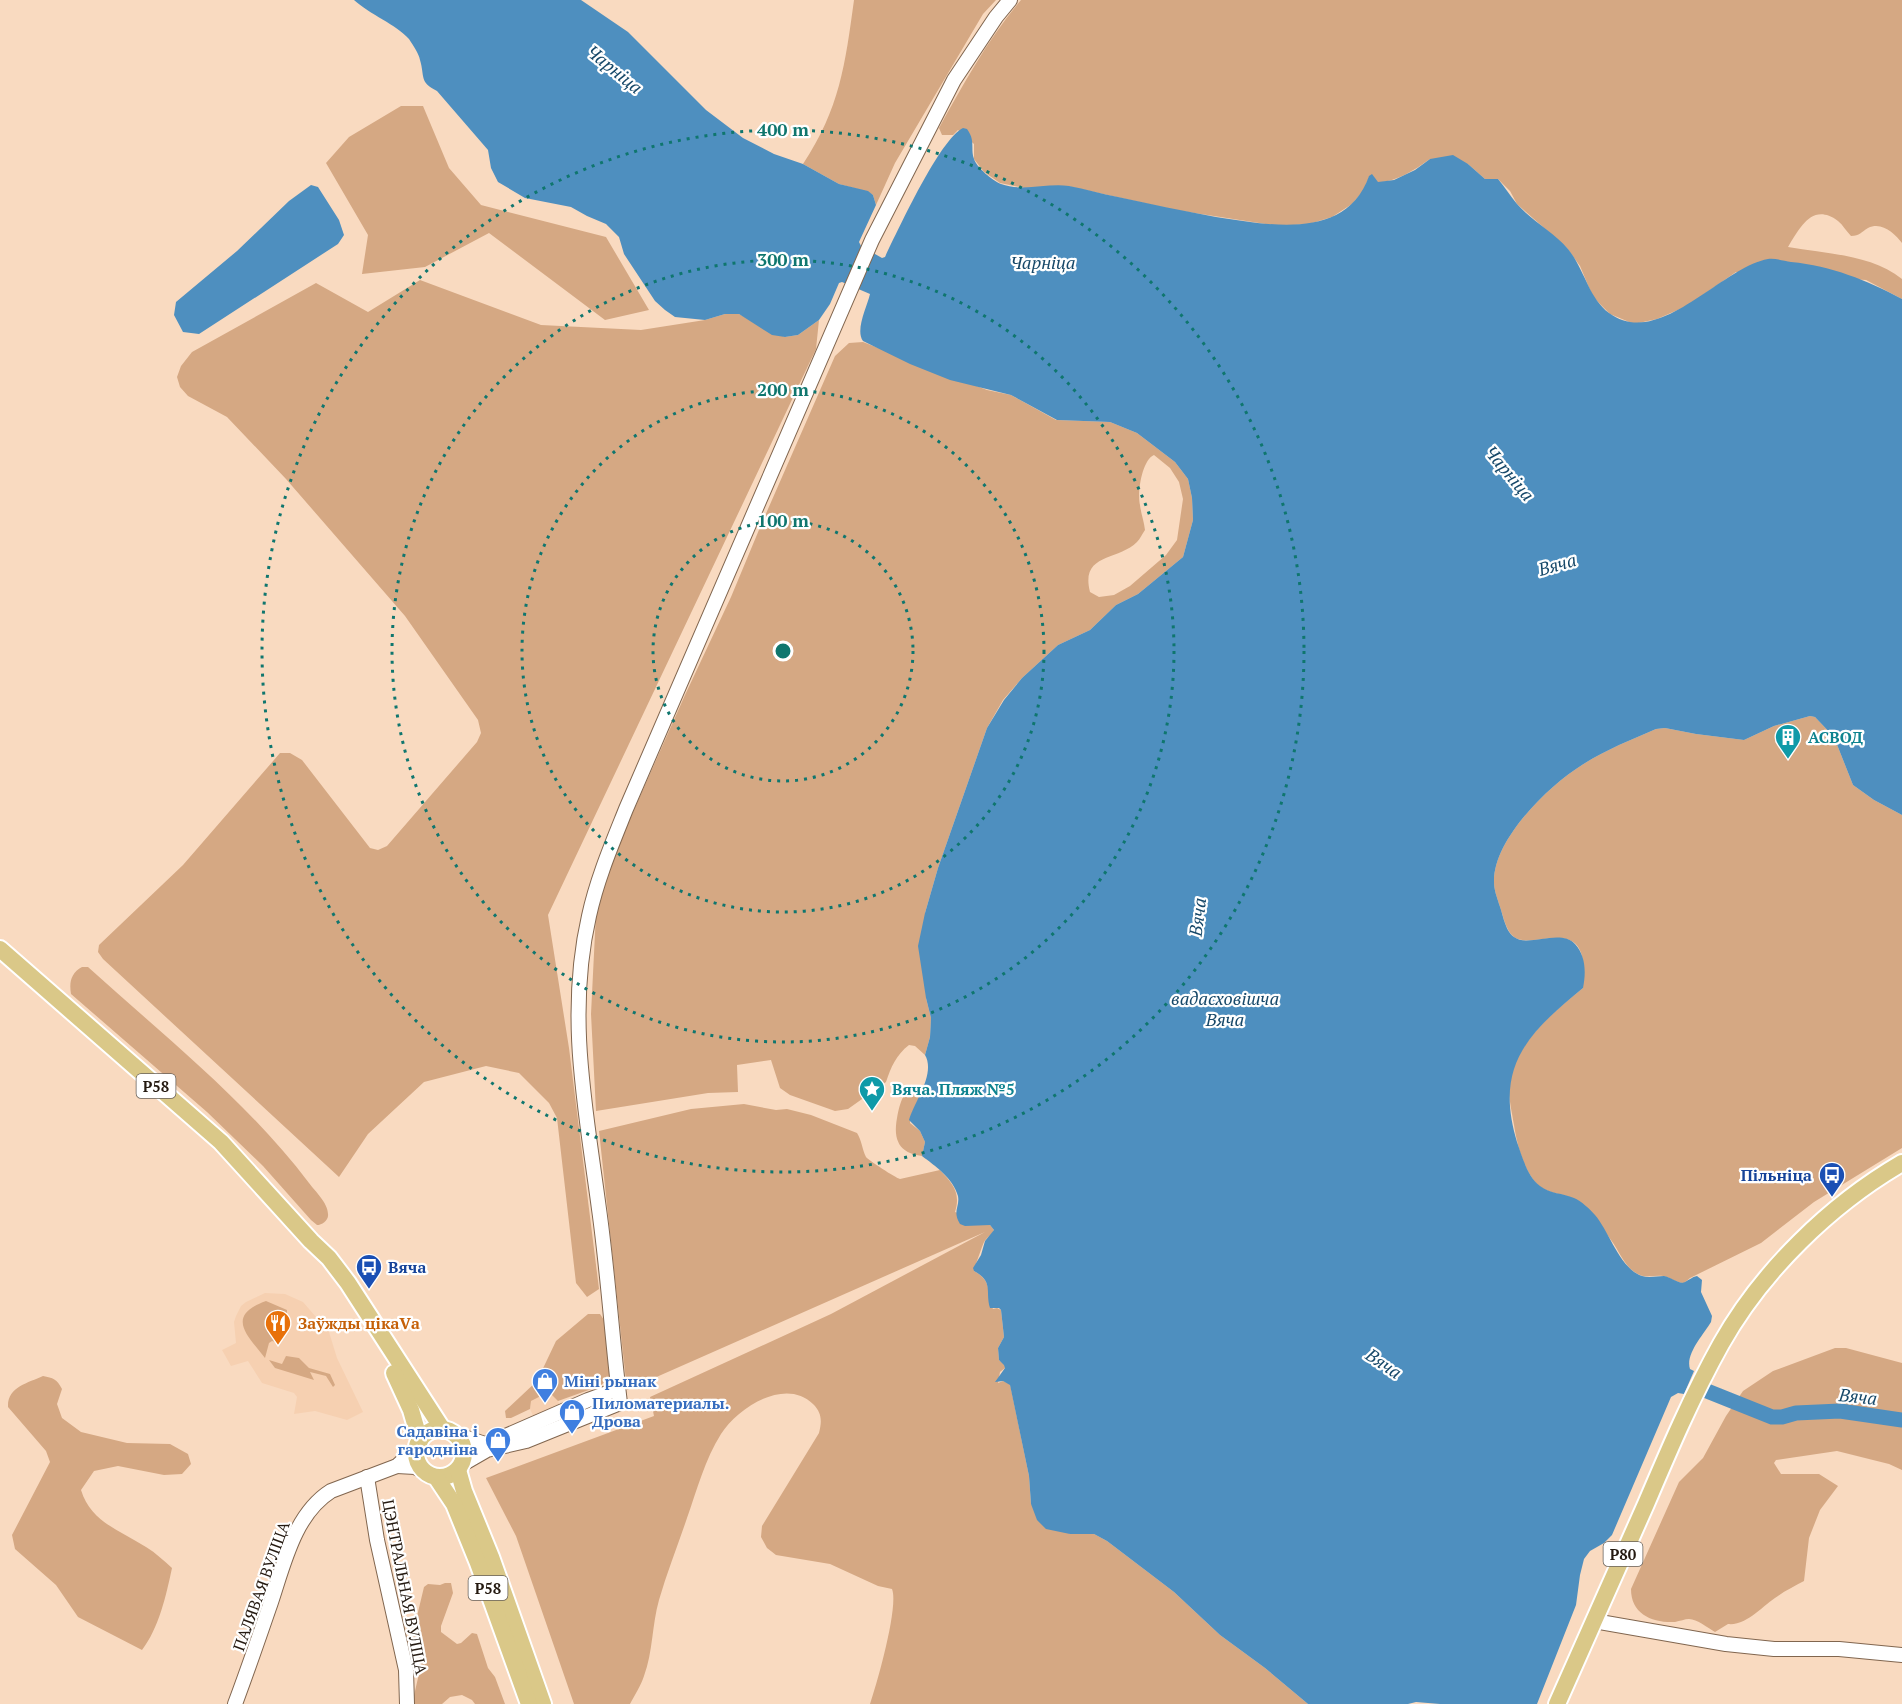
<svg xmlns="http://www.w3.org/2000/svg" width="1902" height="1704" viewBox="0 0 1902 1704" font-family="'PT Serif',serif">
<rect width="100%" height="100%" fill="#f9dac0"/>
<g fill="#f6d0b1">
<path d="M265 1293 285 1294 303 1302 329 1332 337 1358 363 1412 347 1420 315 1411 294 1414 297 1397 294 1393 262 1383 248 1361 231 1366 222 1350 236 1343 234 1322 236 1316 241 1306 246 1302Z"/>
<path d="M549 1392 558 1401 561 1408 535 1420 530 1409 531 1401Z"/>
</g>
<g fill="#d5a883" fill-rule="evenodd">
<path d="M854 0H996L983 14 895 163 876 205 873 195 868 192 839 184 803 164C840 108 845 65 854 0Z"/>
<path d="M1021 0H1902V243C1895 234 1882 221 1868 228 1861 232 1860 236 1851 236 1846 231 1843 225 1838 221 1812 202 1800 228 1788 247 1826 254 1871 254 1902 279V299L1866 280 1736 272 1687 306 1657 319 1634 324 1610 314 1593 297 1580 266 1567 248 1517 204 1510 191 1498 179H1485L1468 164 1430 159C1413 171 1399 180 1378 183L1372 175 1369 177 1364 190 1352 204 1332 217 1309 224 1278 226 1175 210 1067 186 1024 188 1000 183 984 172 974 159V144L958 130 953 135H942L939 128C964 83 988 39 1021 0Z"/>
<path d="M401 106H423L449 168 481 205 606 237 649 310 605 320 489 233 425 267 362 274 368 235 326 163 349 137Z"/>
<path d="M420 280 541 325 641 330 705 320 725 314H739L785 337 798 335 819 320 816 349 548 915 569 1048 599 1289 587 1297 576 1283 557 1118 549 1103 519 1073 486 1066 424 1082 368 1134 339 1177 103 959 98 952 99 945 183 865 280 753H290L302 760 370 848 378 850 387 846 477 742 481 733 478 720 405 616 286 479 227 417 188 396 180 387 177 377 181 366 192 352 316 283 368 312Z"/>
<path d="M863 342 987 390 1011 395 1056 420 1110 422 1137 433 1175 462 1188 479 1192 498 1193 520 1183 557 1138 594 1116 605 1090 630 1058 645 1022 678 1003 700 987 728 938 868 925 913 926 998 931 1018 930 1037 925 1055 915 1046 909 1045C896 1055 891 1067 886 1082L848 1109 835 1111 790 1095 780 1088 771 1060 737 1065 738 1092 708 1093 596 1111 591 1014 597 893 685 695 731 597 761 525 835 356 849 343ZM1154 455 1170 468 1179 482 1183 499 1177 540 1166 555 1130 586 1114 595 1099 597 1090 592C1080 553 1118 561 1137 542 1140 539 1142 534 1145 530 1144 521 1141 514 1140 505 1137 493 1142 460 1154 455Z"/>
<path d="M1810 716 1815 717 1834 737 1853 785 1874 800 1902 815V1148L1814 1202 1761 1243 1690 1278 1684 1283C1676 1283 1670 1277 1663 1276 1655 1275 1647 1278 1640 1275 1625 1269 1620 1252 1611 1240 1603 1228 1591 1217 1581 1205 1569 1191 1550 1197 1537 1184 1523 1169 1517 1144 1514 1125 1512 1113 1509 1100 1509 1089 1512 1045 1552 1013 1583 988 1583 978 1584 966 1582 956 1574 922 1529 949 1514 937 1505 930 1503 914 1499 904 1497 897 1494 890 1494 882 1493 840 1548 786 1582 765 1605 750 1631 740 1656 729L1665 728 1696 734 1744 740 1774 726Z"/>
<path d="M82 967H88C164 1036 247 1101 309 1183 315 1191 328 1203 328 1214 329 1220 322 1225 317 1225L311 1220 263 1166 207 1112 71 994C69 982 71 973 82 967Z"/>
<path d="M921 1086C922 1100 910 1110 910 1123L920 1131 925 1142 922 1156C899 1153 893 1140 897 1118 900 1103 903 1087 921 1086Z"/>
<path d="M744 1104 776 1110 787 1109 811 1115 857 1133C862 1141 862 1149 866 1157 868 1160 896 1178 900 1179L940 1170C953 1184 961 1193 955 1212L990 1225 994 1230C992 1235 987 1237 984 1242 983 1244 974 1269 974 1271 994 1282 985 1292 993 1309L997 1308 1001 1310 1004 1337 998 1348 999 1360 1005 1365V1368L1000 1372 998 1383 1003 1381 1010 1384 1029 1476 1031 1504 1070 1534H1094L1107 1541 1174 1592 1220 1635 1265 1668 1308 1704H870C877 1684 899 1606 892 1589L878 1586 830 1564 776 1555 767 1548 761 1537 762 1526 819 1433C822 1421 822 1413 813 1404 786 1377 738 1407 721 1434 705 1459 697 1490 687 1518 678 1545 667 1572 659 1600 652 1624 653 1652 644 1676 641 1685 635 1695 630 1704H574L516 1536 486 1478 654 1416 650 1397 831 1314 985 1232 627 1390 599 1131 691 1109Z"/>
<path d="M266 1301 287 1310V1315L276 1342 272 1341 269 1343 265 1358C247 1335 225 1316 266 1301Z"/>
<path d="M588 1314H600L606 1323 613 1370 607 1380 600 1386 558 1401 549 1392 531 1401 530 1409 511 1418H506L505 1411 537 1381 556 1341Z"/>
<path d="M1835 1348H1846L1902 1363V1470L1889 1464 1837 1451 1776 1460 1774 1463 1781 1474H1819L1838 1486 1820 1510 1809 1538 1804 1581C1795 1586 1786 1590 1778 1596 1763 1605 1747 1626 1728 1624L1715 1632C1708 1628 1697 1619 1689 1619 1685 1619 1680 1621 1675 1622 1652 1623 1631 1614 1631 1589L1679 1482 1703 1458 1726 1416 1743 1391 1773 1371Z"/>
<path d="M286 1356 299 1358 309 1368 330 1374 335 1385 333 1387 326 1376 310 1372 314 1380 275 1368 269 1360 282 1364Z"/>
<path d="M43 1376C53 1378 57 1379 62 1389L57 1404 62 1418 81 1432 127 1443 170 1444 188 1454 191 1464 182 1474 164 1475 118 1466 94 1471 81 1490C91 1522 119 1530 146 1547 156 1553 164 1561 172 1568 166 1596 159 1628 142 1650L78 1617 56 1585 15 1549 12 1535 50 1462 46 1451 8 1407C7 1387 28 1383 43 1376Z"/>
<path d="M445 1583H451L453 1593 441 1626V1632L457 1644 461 1643 472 1633 477 1634 488 1668 495 1677 505 1704H475L472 1700 462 1695 450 1697 442 1704H412L421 1665 413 1633 424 1587 428 1584 440 1585Z"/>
</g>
<g fill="#4e8fbf">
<path d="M354 0H581L628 32 706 110 743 138 774 154 803 164 839 184 868 191 873 195 876 205 859 242 861 246 882 258 885 257C898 230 940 139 963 128L967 129C976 141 970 149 974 159 977 168 992 180 1001 184 1023 192 1046 183 1069 186 1085 189 1102 194 1118 197 1151 204 1183 211 1216 217 1269 225 1346 241 1369 176L1372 174 1378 182 1394 180 1415 170 1430 159 1453 155 1468 164 1485 179H1498C1505 187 1510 196 1517 204 1532 221 1554 232 1568 249 1585 270 1588 297 1609 313 1659 350 1720 268 1768 259 1775 258 1784 261 1791 262 1832 266 1866 280 1902 299V815L1874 800 1853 785 1834 737 1815 717 1810 716 1774 726 1744 740 1696 734 1665 728 1656 729C1631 740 1605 750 1582 765 1548 786 1493 840 1494 882 1494 890 1497 897 1499 904 1503 914 1505 931 1514 937 1528 948 1560 928 1575 944 1586 956 1586 973 1583 988 1528 1033 1494 1066 1517 1142 1522 1156 1527 1176 1540 1186 1550 1194 1563 1193 1574 1198 1581 1201 1590 1209 1595 1215 1609 1231 1620 1269 1642 1276 1649 1278 1657 1276 1664 1276 1671 1277 1680 1285 1685 1282 1689 1280 1692 1277 1697 1276L1702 1280 1701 1292 1712 1316 1711 1322C1704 1334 1685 1354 1690 1369L1694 1371 1684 1394 1678 1393 1671 1397 1612 1535 1604 1543 1590 1551 1584 1559 1580 1575 1576 1605 1537 1704H1440L1416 1702 1408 1704H1308L1265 1668 1220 1635 1174 1592 1107 1541 1094 1534H1070L1046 1529 1037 1520 1031 1504 1029 1476 1010 1385 1003 1381 995 1382 1005 1368 1004 1365 999 1360 998 1348 1004 1337 1001 1310 999 1308H990C985 1291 994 1282 974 1271L973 1268 981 1255 985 1241 994 1230 990 1225 965 1226 960 1224C952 1211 960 1207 958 1196 953 1178 935 1166 922 1156L925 1142 920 1131 909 1120C914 1102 936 1074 925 1055L930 1037 931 1018 926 998 918 946 925 913 938 868 987 728 1004 700 1022 678 1058 645 1090 630 1116 605 1138 594 1183 557 1193 520 1192 498 1188 479 1175 462 1137 433 1110 422 1057 420 1011 395 950 380 910 364 863 341C855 330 867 307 870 294L842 282 839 283 830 304 819 320 798 335 785 337 772 335 739 314H725L705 320 675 317 665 310 655 301 624 254 619 237 606 224 587 216 571 207 525 198 498 182 491 168 488 150 437 91C419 82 425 77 420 60 419 54 413 45 409 39 397 25 369 14 354 0Z"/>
<path d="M311 185 318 187 339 220 344 235 338 244 199 334 183 332 174 315 176 302 237 251 289 201Z"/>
</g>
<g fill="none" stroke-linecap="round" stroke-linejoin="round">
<path stroke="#4e8fbf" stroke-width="15" d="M1707 1391 1772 1417H1782L1796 1413 1840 1411 1902 1420"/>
<g stroke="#81664f" stroke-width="16">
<g id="minor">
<path d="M455 1434 485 1444 494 1441 588 1400 618 1389"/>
<path d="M461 1465 487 1450 526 1441 620 1403C612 1338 608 1273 599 1209 586 1110 566 1016 589 916 597 879 612 844 626 809L872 240 954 80 996 17 1010 0"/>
<path d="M397 1466 415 1467 429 1474"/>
<path d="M367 1477 377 1540 406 1670 407 1704"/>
<path d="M1594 1621 1726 1644 1774 1649H1839L1902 1655"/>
<path d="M235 1704C247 1672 258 1640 269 1608 283 1568 293 1515 331 1491L397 1466 417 1447"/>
</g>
</g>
<g stroke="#fff" stroke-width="20">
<g id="major">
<path d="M0 949 221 1142 311 1241 329 1258 348 1283 443 1430"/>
<path d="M394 1373 411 1410 420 1441"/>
<circle cx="440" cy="1453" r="24"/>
<path d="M458 1470 464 1491 491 1557 543 1704"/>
<path d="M436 1477 454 1504 478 1563 529 1704"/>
<path d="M1557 1704C1587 1637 1616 1571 1646 1504 1669 1450 1692 1396 1721 1344 1762 1271 1830 1205 1902 1163"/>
</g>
</g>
<use href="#minor" stroke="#fff" stroke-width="14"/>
<use href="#major" stroke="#dac888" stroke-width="16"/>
</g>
<g fill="none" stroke="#0f766e" stroke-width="3" stroke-dasharray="3 6">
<circle cx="783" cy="651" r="130"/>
<circle cx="783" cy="651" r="261"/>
<circle cx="783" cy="651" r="391"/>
<circle cx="783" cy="651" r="521"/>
</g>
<defs>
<g id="building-pin" transform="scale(1.35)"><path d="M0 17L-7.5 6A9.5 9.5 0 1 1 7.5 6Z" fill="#0f9aa8" stroke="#fff"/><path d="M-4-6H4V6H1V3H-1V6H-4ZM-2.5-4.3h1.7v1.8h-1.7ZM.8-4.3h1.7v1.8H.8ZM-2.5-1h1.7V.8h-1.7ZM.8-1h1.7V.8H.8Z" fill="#fff"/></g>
<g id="sight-pin" transform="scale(1.35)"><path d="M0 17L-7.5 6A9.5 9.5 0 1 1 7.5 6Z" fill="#0f9aa8" stroke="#fff"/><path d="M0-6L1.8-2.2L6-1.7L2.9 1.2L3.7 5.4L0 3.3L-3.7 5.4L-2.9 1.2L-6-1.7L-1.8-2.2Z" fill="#fff"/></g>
<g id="bus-pin" transform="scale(1.35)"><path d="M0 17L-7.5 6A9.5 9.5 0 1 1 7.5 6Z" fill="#1a4fb4" stroke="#fff"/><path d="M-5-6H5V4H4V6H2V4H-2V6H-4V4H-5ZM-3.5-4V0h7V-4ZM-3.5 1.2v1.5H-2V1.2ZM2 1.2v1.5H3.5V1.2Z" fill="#fff"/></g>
<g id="restaurant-pin" transform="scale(1.35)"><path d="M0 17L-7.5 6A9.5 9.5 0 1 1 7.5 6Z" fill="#e8710a" stroke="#fff"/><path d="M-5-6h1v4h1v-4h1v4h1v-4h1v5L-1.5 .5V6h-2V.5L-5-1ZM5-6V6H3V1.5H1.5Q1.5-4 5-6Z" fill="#fff"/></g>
<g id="shop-pin" transform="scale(1.35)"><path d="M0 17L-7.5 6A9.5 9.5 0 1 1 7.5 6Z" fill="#3f7fe0" stroke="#fff"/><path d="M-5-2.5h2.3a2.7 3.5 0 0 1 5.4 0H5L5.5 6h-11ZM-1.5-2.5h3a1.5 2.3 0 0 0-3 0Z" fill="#fff"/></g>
</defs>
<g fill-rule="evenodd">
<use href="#building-pin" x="1788" y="737"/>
<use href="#sight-pin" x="872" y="1089"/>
<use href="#bus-pin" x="1832" y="1175"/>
<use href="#bus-pin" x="369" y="1267"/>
<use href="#restaurant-pin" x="278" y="1323"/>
<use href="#shop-pin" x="545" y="1381"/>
<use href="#shop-pin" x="572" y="1412"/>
<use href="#shop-pin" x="498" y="1440"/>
</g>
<g text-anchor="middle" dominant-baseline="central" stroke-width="4.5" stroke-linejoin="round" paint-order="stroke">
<g fill="#fff" stroke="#665f58" stroke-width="1.5">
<rect x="136.5" y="1074" width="39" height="24" rx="4.5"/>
<rect x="1603.5" y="1542" width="39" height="24" rx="4.5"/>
<rect x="468.5" y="1576" width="39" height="24" rx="4.5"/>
</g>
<g font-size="15" font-weight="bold" fill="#251a11">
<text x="156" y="1086">Р58</text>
<text x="1623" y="1554">Р80</text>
<text x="488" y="1588">Р58</text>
</g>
<g font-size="16" font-weight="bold" fill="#0d838f" stroke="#fff" text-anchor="start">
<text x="1808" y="737">АСВОД</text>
<text x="892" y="1089">Вяча. Пляж №5</text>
</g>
<g font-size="16" font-weight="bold" fill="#164399" stroke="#fff" text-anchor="end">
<text x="1812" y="1175">Пільніца</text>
<text x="388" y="1267" text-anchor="start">Вяча</text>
</g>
<g font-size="16" font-weight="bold" fill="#c56008" stroke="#fff" text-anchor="start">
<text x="298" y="1323">Заўжды цікаVа</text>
</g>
<g font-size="16" font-weight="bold" fill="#366cbe" stroke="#fff" text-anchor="start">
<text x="564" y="1381">Міні рынак</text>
<text x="592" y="1403">Пиломатериалы.<tspan x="592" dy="18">Дрова</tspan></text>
<text x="478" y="1431" text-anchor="end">Садавіна і<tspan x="478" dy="18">гародніна</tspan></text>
</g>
<g font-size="16" fill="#251a11" stroke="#fff">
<text transform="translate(261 1586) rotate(-70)">ПАЛЯВАЯ ВУЛІЦА</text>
<text transform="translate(405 1587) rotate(79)">ЦЭНТРАЛЬНАЯ ВУЛІЦА</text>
</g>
<g font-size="18" font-style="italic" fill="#164869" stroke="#fff">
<text transform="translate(615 69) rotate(39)">Чарніца</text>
<text x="1043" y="262">Чарніца</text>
<text transform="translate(1510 473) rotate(50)">Чарніца</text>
<text transform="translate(1557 564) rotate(-16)">Вяча</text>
<text transform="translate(1197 917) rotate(-83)">Вяча</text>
<text x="1225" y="998">вадасховішча<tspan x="1225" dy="21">Вяча</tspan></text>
<text transform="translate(1384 1363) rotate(34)">Вяча</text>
<text transform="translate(1858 1396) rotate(6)">Вяча</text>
</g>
</g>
<circle cx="783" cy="651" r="9" fill="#0f766e" stroke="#fff" stroke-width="3"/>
<g font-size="18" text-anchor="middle" font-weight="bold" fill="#0f766e" stroke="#fff" stroke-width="4.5" stroke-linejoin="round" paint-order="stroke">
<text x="783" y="136">400 m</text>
<text x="783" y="266">300 m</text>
<text x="783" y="396">200 m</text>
<text x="783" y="527">100 m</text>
</g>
</svg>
